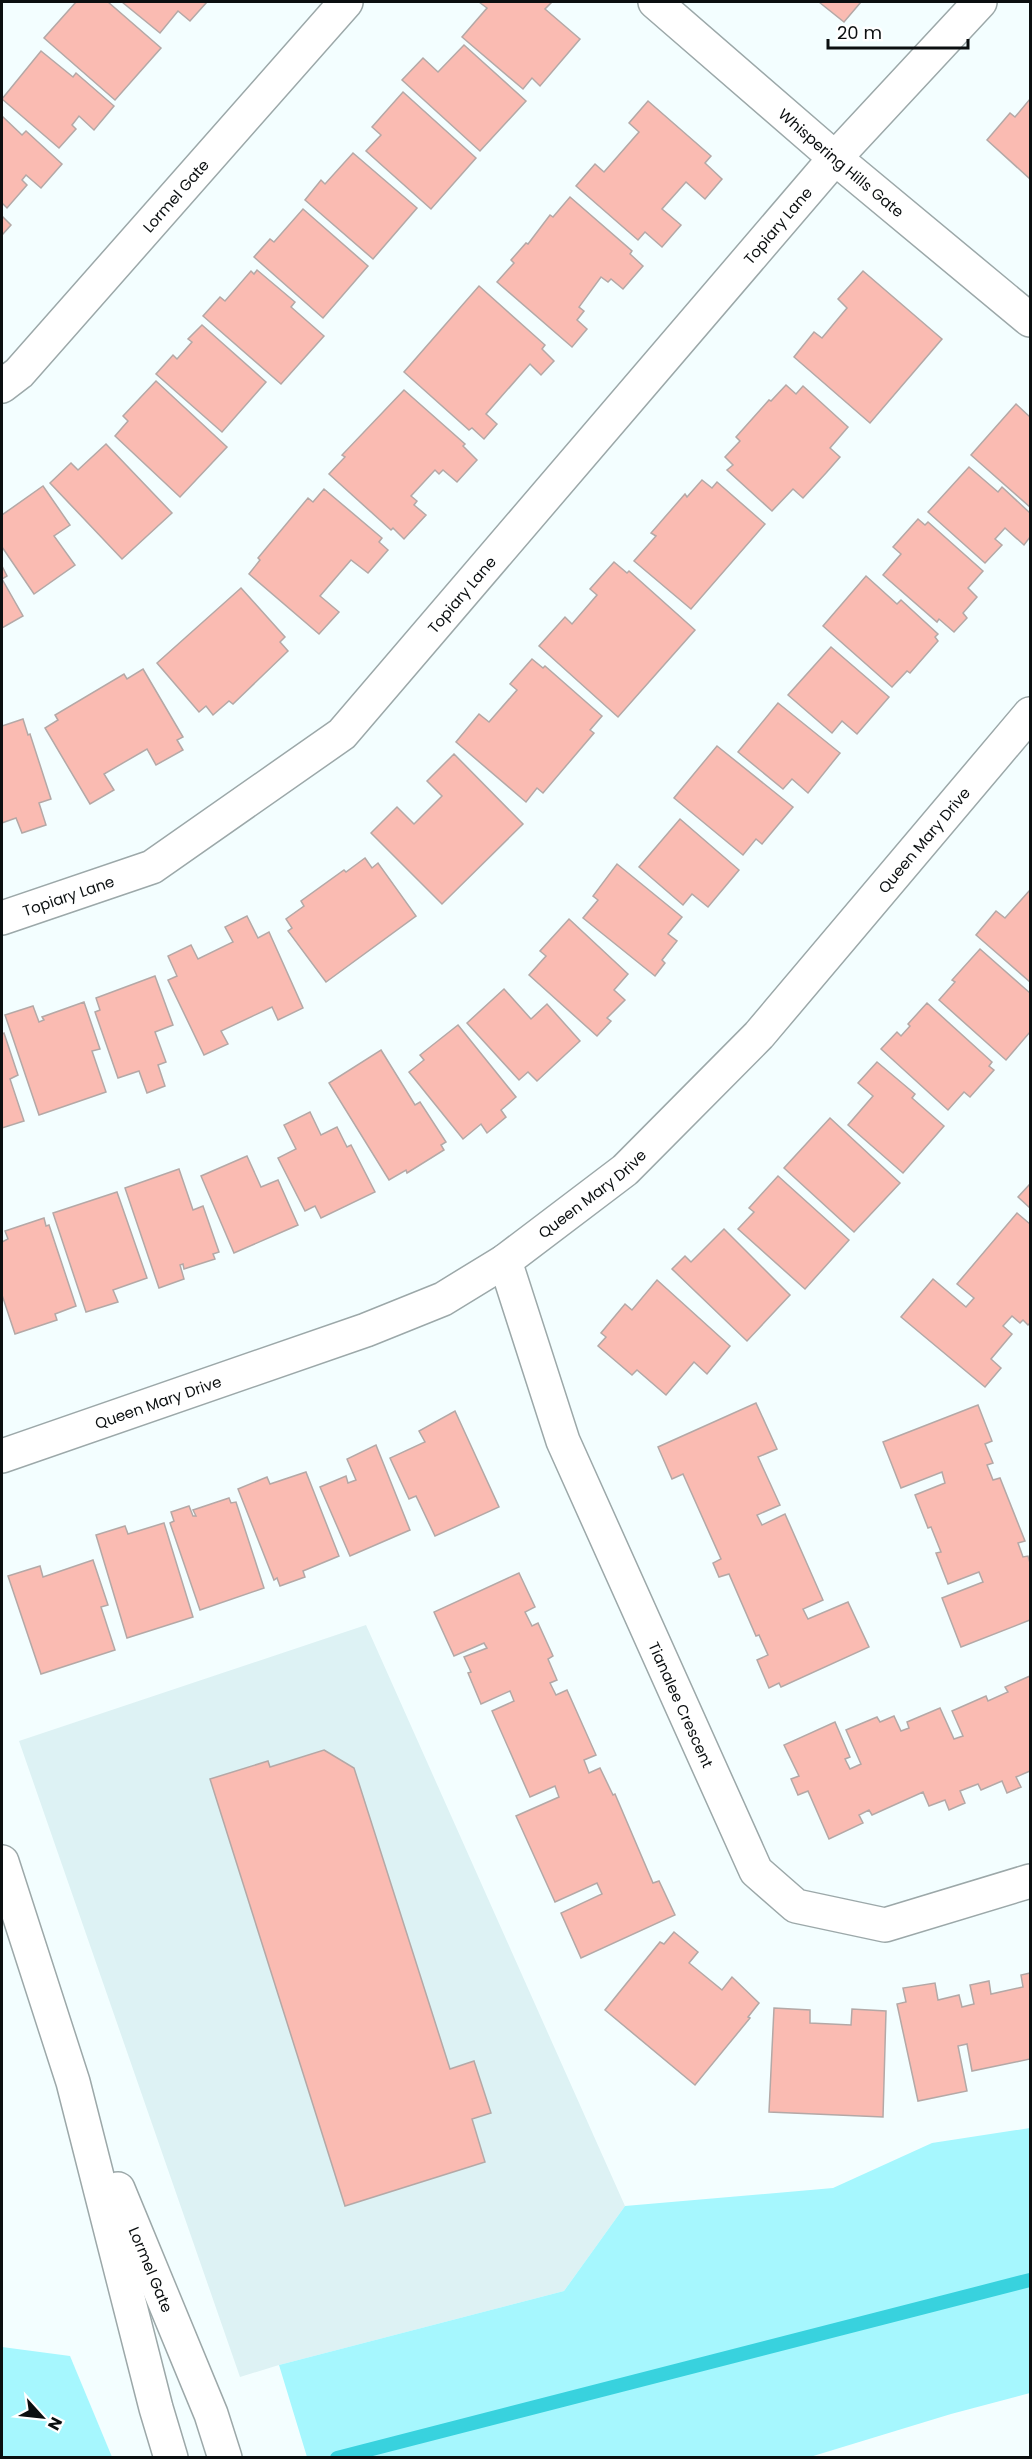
<svg xmlns="http://www.w3.org/2000/svg" width="1032" height="2459" viewBox="0 0 1032 2459" font-family="Poppins,sans-serif">
<rect width="100%" height="100%" fill="#f3feff"/>
<path fill="#ddf2f4" d="M366 1625 625 2206 564 2291 279 2365 240 2377 19 1741Z"/>
<g fill="#a6f7fe">
<path d="M1030 2128V2393L951 2414 810 2457H307L279 2365 564 2291 625 2206 833 2188 932 2143Z"/>
<path d="M2 2347 70 2356 112 2457H2Z"/>
</g>
<g fill="none" stroke-linecap="round" stroke-linejoin="round">
<path stroke="#38d2de" stroke-width="14" d="M337 2458 1030 2280"/>
</g>
<g fill="#fabbb2" stroke="#b4a8a6" stroke-width="1.5">
<path d="M76 2H108L161 48 115 100 44 38Z"/>
<path d="M122 2H207L190 21 178 11 160 33Z"/>
<path d="M479 2H552L545 9 580 39 540 86 532 78 523 89 462 37 487 8Z"/>
<path d="M819 2H861L844 22Z"/>
<path d="M464 45 526 101 480 151 402 80 423 58 438 72Z"/>
<path d="M41 51 73 77 76 73 114 106 94 130 79 116 72 125 76 129 59 148 2 99Z"/>
<path d="M403 92 476 158 431 209 366 151 381 135 372 127Z"/>
<path d="M1030 99V179L987 140 1010 113 1015 117Z"/>
<path d="M648 101 711 156 705 163 722 179 705 199 686 182 662 209 681 225 662 247 645 232 638 240 576 186 595 164 604 172 639 132 629 123Z"/>
<path d="M2 116 22 135 26 131 62 164 41 188 26 175 22 180 27 185 7 208 2 203Z"/>
<path d="M353 153 417 208 373 259 305 200 321 180 325 184Z"/>
<path d="M570 197 632 251 630 254 643 266 623 289 611 279 608 282 601 277 579 307 584 311 577 320 587 329 572 347 497 282 514 263 511 260 526 243 528 244 550 215 553 217Z"/>
<path d="M303 209 368 266 323 318 254 257 270 239 274 242Z"/>
<path d="M2 216 11 225 2 235Z"/>
<path d="M257 270 295 302 291 307 324 336 281 384 203 316 220 297 225 301 251 271 254 274Z"/>
<path d="M863 271 942 339 870 423 794 357 814 332 822 338 847 308 838 299Z"/>
<path d="M479 286 545 345 542 349 554 361 541 375 530 364 486 414 497 424 484 439 472 428 469 430 404 372Z"/>
<path d="M202 325 266 382 222 432 156 374 173 355 177 359 192 342 188 339Z"/>
<path d="M156 381 227 447 180 497 115 436 128 421 123 416Z"/>
<path d="M786 385 796 394 803 386 848 427 830 448 840 457 826 473 803 498 793 489 772 511 727 470 733 465 725 457 740 441 736 437 769 400 771 401Z"/>
<path d="M404 390 465 444 463 446 477 460 457 482 443 470 439 474 435 470 411 496 417 501 414 505 426 515 404 539 393 528 391 530 329 474 345 457 342 455Z"/>
<path d="M1016 404 1030 417V507L971 455Z"/>
<path d="M106 444 172 513 122 559 50 483 71 463 78 470Z"/>
<path d="M969 467 998 492 1002 487 1030 513V537L1024 545 1005 528 995 539 1002 545 985 563 928 512Z"/>
<path d="M702 480 712 488 717 482 765 524 691 609 634 561 656 536 651 533 685 494 687 497Z"/>
<path d="M43 486 70 525 54 536 75 565 34 594 2 547V515Z"/>
<path d="M324 489 382 538 379 542 388 550 368 573 351 560 320 596 339 612 319 634 249 574 260 560 258 558 308 498 313 502Z"/>
<path d="M918 519 925 525 928 522 983 571 968 588 977 597 963 613 967 618 954 632 939 619 937 622 883 575 901 554 893 547Z"/>
<path d="M614 562 627 573 629 571 695 630 618 717 539 646 565 617 572 624 597 595 590 589Z"/>
<path d="M2 566 7 576 2 579 23 616 2 628Z"/>
<path d="M866 576 897 604 901 600 938 634 935 637 938 641 910 673 907 671 892 687 823 626Z"/>
<path d="M241 588 285 637 280 642 288 651 233 704 229 701 213 715 206 706 199 712 157 663Z"/>
<path d="M831 647 889 697 857 734 842 721 832 733 788 695Z"/>
<path d="M532 659 543 668 545 666 602 716 590 730 594 733 543 793 537 788 526 802 456 742 479 714 489 722 517 690 510 684Z"/>
<path d="M143 669 183 737 177 740 183 750 156 765 147 749 104 774 114 790 90 804 45 728 58 720 55 715 124 674 127 679Z"/>
<path d="M778 703 840 753 808 793 792 779 783 789 738 752Z"/>
<path d="M23 719 28 735 30 734 51 799 39 803 46 825 22 833 16 818 2 823V726Z"/>
<path d="M717 746 793 807 762 844 756 839 743 855 674 798Z"/>
<path d="M454 754 523 824 442 904 371 833 397 807 414 824 442 796 427 781Z"/>
<path d="M680 819 739 870 708 907 692 894 683 905 639 867Z"/>
<path d="M365 858 372 868 378 863 416 916 326 982 288 931 292 928 286 919 304 906 301 901 344 870 346 872Z"/>
<path d="M617 864 682 917 668 934 677 941 662 960 665 963 655 976 583 918 598 900 593 896Z"/>
<path d="M1030 890V982L976 935 996 911 1005 918Z"/>
<path d="M247 916 258 938 269 932 303 1008 278 1020 272 1007 221 1031 228 1044 204 1055 168 980 177 976 168 956 191 945 198 959 233 942 225 927Z"/>
<path d="M569 919 628 974 614 990 625 1000 607 1018 611 1021 597 1036 529 975 546 956 540 951Z"/>
<path d="M980 949 1030 993V1032L1006 1060 939 1000 955 982 952 980Z"/>
<path d="M155 976 173 1025 155 1032 166 1062 158 1065 165 1086 147 1093 139 1071 118 1078 95 1012 100 1010 96 998Z"/>
<path d="M504 989 531 1019 547 1004 580 1041 537 1081 528 1072 519 1080 467 1023Z"/>
<path d="M84 1002 100 1049 92 1051 106 1092 39 1115 5 1015 33 1006 39 1022 44 1020 42 1017Z"/>
<path d="M927 1003 992 1062 989 1066 994 1070 970 1097 964 1092 948 1110 881 1049 897 1032 901 1036 910 1026 908 1024Z"/>
<path d="M458 1025 516 1097 501 1110 506 1117 487 1133 481 1124 463 1139 409 1072 424 1060 420 1055Z"/>
<path d="M4 1033 18 1075 10 1079 24 1121 2 1128V1034Z"/>
<path d="M381 1050 415 1105 420 1102 446 1142 441 1145 444 1150 407 1173 406 1170 389 1180 329 1083Z"/>
<path d="M877 1062 915 1094 912 1098 944 1126 903 1173 848 1125 873 1096 858 1083Z"/>
<path d="M310 1112 321 1135 337 1127 347 1147 351 1145 375 1192 321 1218 315 1206 305 1211 278 1158 296 1149 284 1125Z"/>
<path d="M830 1118 900 1183 854 1232 784 1168Z"/>
<path d="M247 1156 261 1187 278 1180 298 1225 234 1253 201 1176Z"/>
<path d="M179 1169 193 1210 203 1206 219 1252 213 1254 215 1259 184 1269 183 1264 180 1265 184 1279 159 1288 125 1188Z"/>
<path d="M778 1176 849 1240 805 1289 738 1229 754 1212 749 1208Z"/>
<path d="M1030 1184V1208L1018 1197Z"/>
<path d="M117 1192 147 1278 113 1290 118 1302 86 1312 53 1213Z"/>
<path d="M1017 1213 1030 1224V1323L1028 1325 1023 1320 1020 1323 1012 1316 1003 1326 1012 1334 991 1359 1001 1368 985 1387 901 1317 933 1279 966 1307 974 1298 957 1284Z"/>
<path d="M44 1218 46 1226 49 1225 76 1306 55 1314 57 1320 15 1334 2 1295V1242L8 1239 5 1231Z"/>
<path d="M724 1229 790 1295 747 1341 672 1269 685 1256 691 1262Z"/>
<path d="M657 1280 730 1346 707 1374 694 1362 666 1395 637 1370 632 1375 598 1346 606 1337 601 1333 625 1304 632 1310Z"/>
<path d="M756 1403 777 1449 758 1457 780 1505 757 1515 762 1525 785 1514 823 1600 803 1609 808 1619 848 1602 869 1647 781 1687 779 1683 769 1688 757 1660 768 1655 759 1635 756 1636 729 1574 719 1577 713 1563 721 1559 683 1474 672 1479 658 1447Z"/>
<path d="M978 1405 992 1441 985 1444 993 1463 987 1465 993 1480 1000 1478 1025 1541 1018 1543 1023 1557 1028 1556 1030 1563V1620L961 1647 942 1598 983 1582 979 1572 948 1584 936 1553 941 1552 931 1527 928 1528 915 1495 945 1483 942 1472 901 1488 883 1442Z"/>
<path d="M455 1411 499 1507 435 1536 416 1496 409 1499 390 1458 425 1442 419 1431Z"/>
<path d="M376 1445 410 1530 350 1556 320 1487 346 1476 348 1483 356 1480 347 1459Z"/>
<path d="M306 1472 339 1556 303 1571 305 1577 280 1586 277 1578 274 1580 238 1489 267 1477 270 1484Z"/>
<path d="M229 1498 231 1503 236 1502 264 1588 200 1610 170 1523 174 1521 171 1512 189 1506 193 1516H196L193 1510Z"/>
<path d="M164 1523 193 1617 127 1638 96 1535 125 1526 128 1534Z"/>
<path d="M93 1560 108 1605 101 1607 115 1650 41 1674 8 1576 40 1566 43 1577Z"/>
<path d="M519 1573 535 1607 525 1612 532 1626 538 1623 553 1656 548 1659 557 1680 550 1683 556 1695 567 1690 596 1755 584 1760 589 1773 600 1768 613 1795 615 1794 653 1883 659 1881 675 1915 581 1958 561 1913 602 1894 597 1883 555 1902 516 1816 559 1797 555 1786 530 1797 492 1711 514 1701 510 1691 481 1704 468 1673 471 1672 464 1657 487 1648 484 1643 454 1656 434 1612Z"/>
<path d="M1030 1676V1771L1016 1777 1021 1787 1007 1793 1002 1781 981 1790 978 1784 960 1791 965 1803 949 1810 945 1800 929 1806 923 1792 872 1815 869 1810 859 1815 863 1823 829 1839 808 1791 798 1795 791 1779 799 1776 784 1745 835 1722 850 1757 845 1759 850 1769 861 1764 846 1730 877 1717 880 1722 894 1716 901 1731 909 1728 907 1722 940 1708 954 1739 963 1736 952 1711 986 1696 988 1701 1008 1692 1005 1687Z"/>
<path d="M324 1750 354 1768 450 2069 474 2061 491 2113 472 2119 485 2162 345 2206 210 1779 268 1761 270 1767Z"/>
<path d="M674 1932 698 1952 689 1963 722 1990 732 1977 759 2003 748 2017 750 2018 695 2085 605 2010 660 1942 664 1944Z"/>
<path d="M1030 1973V2059L972 2071 967 2044 958 2046 967 2091 918 2101 897 2004 906 2002 903 1988 935 1983 938 2000 959 1995 962 2007 974 2004 970 1985 989 1981 991 1994 1023 1987 1021 1975Z"/>
<path d="M774 2008 810 2010V2023L851 2025 852 2009 886 2011 883 2117 769 2112Z"/>
</g>
<g fill="none" stroke-linecap="round" stroke-linejoin="round">
<g stroke="#9ca8a9" stroke-width="36">
<g id="minor">
<path id="s1" d="M655 2 835 158 1030 320"/>
<path id="s2" d="M2 386 19 373 346 2"/>
<path id="s3" d="M2 918 152 867 342 734 835 158 980 2"/>
<path id="s4" d="M505 1261 563 1441 756 1871 796 1906 885 1925 1030 1881"/>
</g>
</g>
<g stroke="#9ca8a9" stroke-width="36">
<g id="tertiary">
<path id="s5" d="M2 1456 366 1330 443 1299 505 1261 625 1170 759 1035 1030 714"/>
<path d="M2 1862 73 2082 156 2408 171 2458"/>
<path id="s6" d="M118 2189 211 2414 225 2458"/>
</g>
</g>
<use href="#minor" stroke="#fff" stroke-width="33"/>
<use href="#tertiary" stroke="#fff" stroke-width="33"/>
</g>
<g text-anchor="middle" dominant-baseline="central" stroke-width="4.5" stroke-linejoin="round" paint-order="stroke">
<g font-size="15" fill="#0b0f10" stroke="#fff">
<text stroke="none"><textPath href="#s1" startOffset="246">Whispering Hills Gate</textPath></text>
<text stroke="none"><textPath href="#s2" startOffset="258">Lormel Gate</textPath></text>
<text stroke="none"><textPath href="#s3" startOffset="1060">Topiary Lane</textPath></text>
<text stroke="none"><textPath href="#s3" startOffset="574">Topiary Lane</textPath></text>
<text stroke="none"><textPath href="#s5" startOffset="1137">Queen Mary Drive</textPath></text>
<text stroke="none"><textPath href="#s3" startOffset="70">Topiary Lane</textPath></text>
<text stroke="none"><textPath href="#s5" startOffset="651">Queen Mary Drive</textPath></text>
<text stroke="none"><textPath href="#s5" startOffset="165">Queen Mary Drive</textPath></text>
<text stroke="none"><textPath href="#s4" startOffset="478">Tianalee Crescent</textPath></text>
<text stroke="none"><textPath href="#s6" startOffset="87">Lormel Gate</textPath></text>
</g>
</g>
<rect width="1032" height="2459" fill="none" stroke="#0b0f10" stroke-width="6"/>
<g transform="translate(42 2417) rotate(117)" stroke="#ffffff" stroke-width="4.5" paint-order="stroke">
<path d="M0-4.5L10 22L0 15L-10 22Z" fill="#0b0f10"/>
<text y="-9" font-size="16" font-weight="bold" text-anchor="middle" fill="#0b0f10">N</text>
</g>
<path d="M828 39v9h140v-9" fill="none" stroke="#0b0f10" stroke-width="3"/>
<text x="837" y="39" font-size="18" fill="#0b0f10" stroke="#ffffff" stroke-width="4.5" paint-order="stroke">20 m</text>
</svg>
